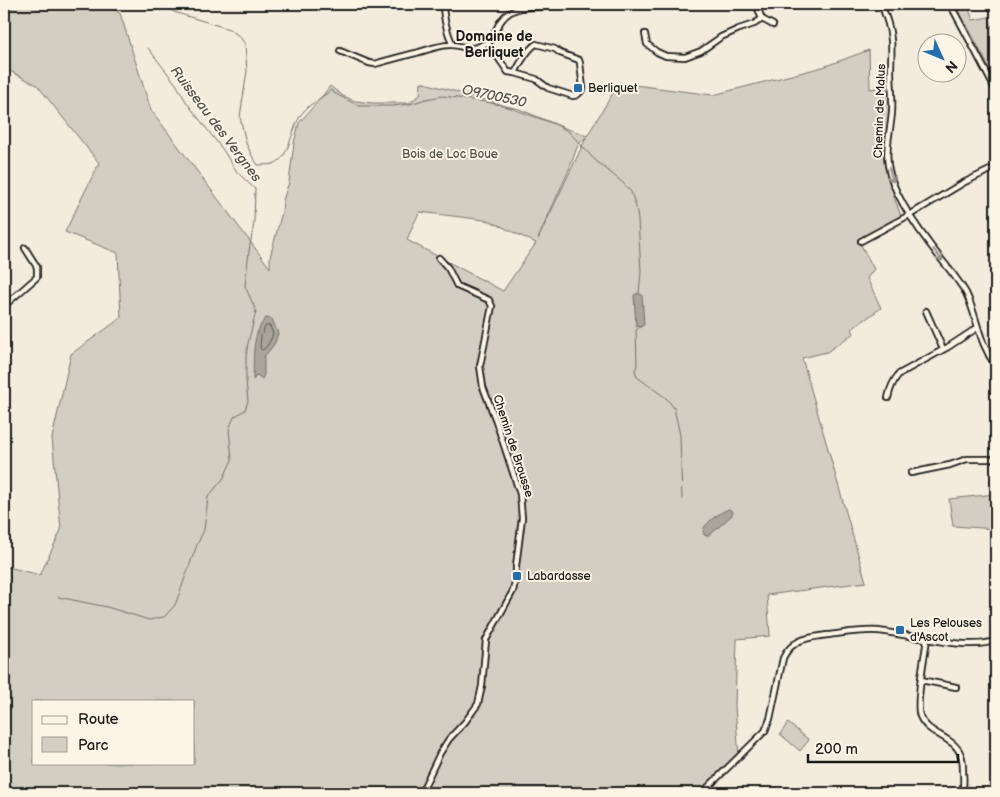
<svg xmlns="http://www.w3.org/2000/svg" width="1000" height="797" viewBox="0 0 1000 797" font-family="'Balsamiq Sans',sans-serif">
<rect width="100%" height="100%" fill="#f3ecdd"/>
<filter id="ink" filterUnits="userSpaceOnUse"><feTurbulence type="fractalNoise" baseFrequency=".02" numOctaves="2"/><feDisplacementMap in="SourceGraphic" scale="10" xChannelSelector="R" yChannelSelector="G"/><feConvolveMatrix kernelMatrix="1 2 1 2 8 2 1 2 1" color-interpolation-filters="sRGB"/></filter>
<g filter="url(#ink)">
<g fill="#d3cec1" stroke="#78756e" fill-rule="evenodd">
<path d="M4 4H104L120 13 151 110 270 268V257L282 212 283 200 289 182 294 143 299 123 324 94 330 86 343 96 355 101 372 103H409L420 95 421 82 497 103 587 136 619 83 713 95 823 67 869 50 870 89 889 86 890 111 884 158 895 200 902 219 860 243 874 269 867 278 881 308 852 329 854 333 827 352 802 358 866 582 767 595 770 636 737 639 735 706 739 757 702 793H4V736L8 642H4V566L40 575 61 530 52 438 71 354 121 318 118 253 65 232 99 163 37 85 4 68ZM586 137V138L538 239 543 227 568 172 578 145ZM420 212 477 219 490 221 536 243 503 291 407 240 413 225ZM34 701H194V763H34Z"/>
<path d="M960 4H967L973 20 989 17 996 40V80L956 5Z"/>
<path d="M996 494V529L953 526 949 499Z"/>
<path d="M788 723 809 740 800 751 780 734Z"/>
</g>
<g fill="#aaa59b" stroke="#716e68">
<path d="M638 293 642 295 644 325 640 327 636 326 634 295Z"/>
<path d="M266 318 272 319 278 333 275 343 264 357V375L262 379 257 375 253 380C254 359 251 334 266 318Z"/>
<path d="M729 509 733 512 731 516 711 534 707 536 704 535C704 533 703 532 703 531 704 523 722 511 729 509Z"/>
</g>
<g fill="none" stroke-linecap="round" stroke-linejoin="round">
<path stroke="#55534f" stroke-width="1" d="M266 326H270L273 334C271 340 267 348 262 350L260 348 261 336Z"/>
<g stroke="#716e68" stroke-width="1">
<path d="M163 4 174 12 229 29 239 36 245 44 247 71 240 117 246 143 252 156 258 165C262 165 269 165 273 164 291 159 291 124 304 111 311 103 323 97 331 90L334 93 359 106H392L410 104 426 99 443 96 486 102 519 109 555 124 569 132 594 159 623 183 631 192 636 207 638 220 641 272 639 293"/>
<path d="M640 327 636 330 637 365 635 370 637 377 666 398 674 408 680 435 682 499"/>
<path d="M58 597 107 607 149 620 164 617 175 605 197 545 204 530 208 497 223 479 232 460 229 429 234 417 245 410 248 401 246 381V357L248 343 256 311 245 286 249 251 254 223 255 189 237 172 223 150 187 103 176 84 148 48"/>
</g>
<g stroke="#1c1c1c" stroke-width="8">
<g id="street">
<path d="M443 4C443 19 447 31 452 44"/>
<path d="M881 4C886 16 890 27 891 40 892 50 891 60 891 70 891 84 893 98 892 112 891 129 885 147 888 165 892 195 922 235 941 259 950 270 959 281 966 293 978 318 978 342 996 366"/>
<path d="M950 4C966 33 981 62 996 91"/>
<path d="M671 5 680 6 685 4"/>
<path d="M762 19 773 25"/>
<path d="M645 34 647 44 657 52 666 56 685 57 701 51 721 37 739 29 754 24 762 19 756 4"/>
<path d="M488 43 508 72 515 73C520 63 527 50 536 44L555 49 560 53 579 60 580 63 583 88C581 92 578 96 573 96L548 88 536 79 515 73"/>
<path d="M340 51 369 63 375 64C389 60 403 56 416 53 427 50 439 45 450 45 462 44 465 52 480 46 498 40 494 22 509 13 523 3 552 9 569 4"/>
<path d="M861 241 913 213 963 183 996 167"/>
<path d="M4 306 37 277V267L25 248"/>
<path d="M926 311 943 349"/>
<path d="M888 398C890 388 893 381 899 374L948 347 977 328"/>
<path d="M911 473 950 465 967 459H996"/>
<path d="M927 639C925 654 915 704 920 716 927 735 954 736 961 755 963 760 963 765 963 770 963 778 965 786 961 793"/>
<path d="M921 680 956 687"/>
<path d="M421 793 440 753 449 739 465 722 478 704 482 686 486 640 513 591 516 577V566L522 518 520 494 496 421 483 387 480 366 492 306 489 300 457 286 448 268 439 258"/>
<path d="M702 793 765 731 770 719 783 658C793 638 808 638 828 635 845 633 861 630 878 631 908 634 971 652 996 640"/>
</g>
</g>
<use href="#street" stroke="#fcf5e5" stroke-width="4.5"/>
</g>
<defs><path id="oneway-shaft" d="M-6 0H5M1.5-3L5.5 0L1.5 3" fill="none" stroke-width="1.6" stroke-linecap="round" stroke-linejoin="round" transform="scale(1.25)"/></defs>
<g stroke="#97938b">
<use href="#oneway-shaft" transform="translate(891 175) rotate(75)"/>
<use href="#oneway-shaft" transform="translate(938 255) rotate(52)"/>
</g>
</g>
<g fill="#1f6fb2" stroke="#fcf5e5" stroke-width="2">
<rect x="573" y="83" width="10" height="10" rx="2.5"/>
<rect x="512" y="571" width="10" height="10" rx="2.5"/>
<rect x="895" y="625" width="10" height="10" rx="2.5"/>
</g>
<g text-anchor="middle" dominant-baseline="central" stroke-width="4" stroke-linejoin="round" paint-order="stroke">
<g font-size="12" fill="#1c1c1c" stroke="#fcf5e5" text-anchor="start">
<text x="588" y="88">Berliquet</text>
<text x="527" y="576">Labardasse</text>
<text x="910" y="623">Les Pelouses<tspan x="910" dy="14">d'Ascot</tspan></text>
</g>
<g font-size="12" fill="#1c1c1c" stroke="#fcf5e5">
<text transform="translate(880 111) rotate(-88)">Chemin de Malus</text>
<text transform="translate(513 446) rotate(72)">Chemin de Brousse</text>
</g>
<g font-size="12" fill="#53514e" stroke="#fcf5e5">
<text x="450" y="154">Bois de Loc Boue</text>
</g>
<g font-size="14" font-weight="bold" fill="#1c1c1c" stroke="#fcf5e5">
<text x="494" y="36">Domaine de<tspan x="494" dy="16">Berliquet</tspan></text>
</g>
<g font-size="14" font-style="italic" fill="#55534f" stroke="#fcf5e5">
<text transform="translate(494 96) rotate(12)">O9700530</text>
<text transform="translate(216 124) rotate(53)">Ruisseau des Vergnes</text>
</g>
</g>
<rect width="1000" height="797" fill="none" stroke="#fcf5e5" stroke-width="20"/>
<rect x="10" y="10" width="980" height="777" fill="none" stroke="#1c1c1c" stroke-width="2" filter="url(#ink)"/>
<rect x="32" y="700" width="162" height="65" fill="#fcf5e5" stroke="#a29e95"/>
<rect x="42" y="716" width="25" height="8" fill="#fcf5e5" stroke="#a29e95"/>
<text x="78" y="724" font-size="15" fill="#1c1c1c">Route</text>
<rect x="42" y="737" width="25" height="15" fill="#d3cec1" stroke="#a29e95"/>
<text x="78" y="750" font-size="15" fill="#1c1c1c">Parc</text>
<g transform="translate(942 58) rotate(134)"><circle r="24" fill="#fcf5e5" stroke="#a29e95"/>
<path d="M0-4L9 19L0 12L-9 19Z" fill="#1f6fb2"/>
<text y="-8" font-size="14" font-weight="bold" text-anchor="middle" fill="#1c1c1c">N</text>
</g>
<path d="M808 754v8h150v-8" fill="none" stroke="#1c1c1c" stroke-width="2.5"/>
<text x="815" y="754" font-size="15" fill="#1c1c1c" stroke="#fcf5e5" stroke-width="4" paint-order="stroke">200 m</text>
</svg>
